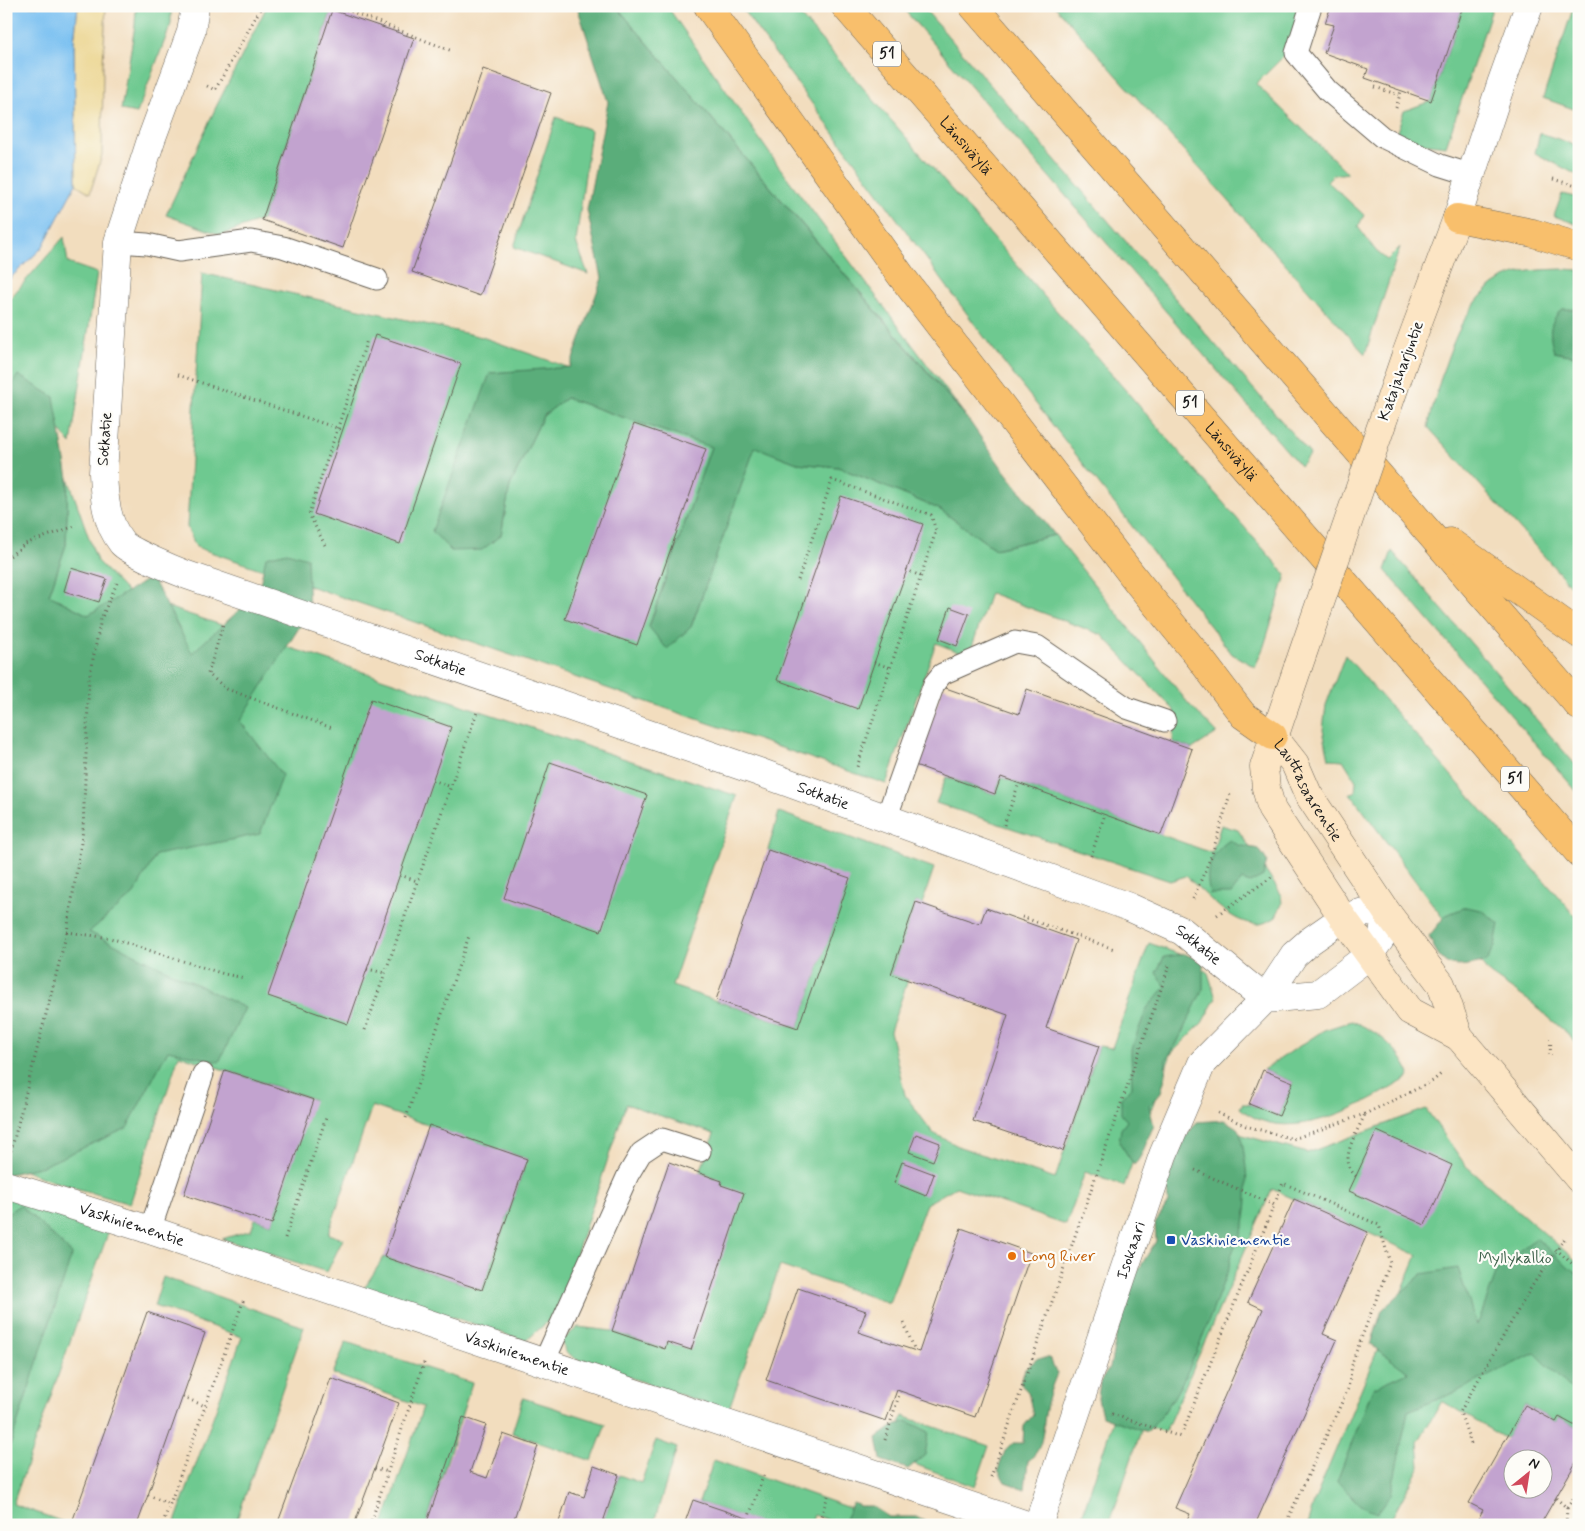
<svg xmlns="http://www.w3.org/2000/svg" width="1585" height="1531" viewBox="0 0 1585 1531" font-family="Mynerve,sans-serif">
<rect width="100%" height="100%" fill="#fdfcf7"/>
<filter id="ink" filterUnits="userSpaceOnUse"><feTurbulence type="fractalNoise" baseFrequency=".02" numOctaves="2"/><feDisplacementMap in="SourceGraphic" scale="10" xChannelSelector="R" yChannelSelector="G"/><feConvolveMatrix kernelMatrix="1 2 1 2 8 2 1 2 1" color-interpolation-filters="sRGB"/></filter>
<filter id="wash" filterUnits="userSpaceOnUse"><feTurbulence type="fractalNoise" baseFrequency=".0096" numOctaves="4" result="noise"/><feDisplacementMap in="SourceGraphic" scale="20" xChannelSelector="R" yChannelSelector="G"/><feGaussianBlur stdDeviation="1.12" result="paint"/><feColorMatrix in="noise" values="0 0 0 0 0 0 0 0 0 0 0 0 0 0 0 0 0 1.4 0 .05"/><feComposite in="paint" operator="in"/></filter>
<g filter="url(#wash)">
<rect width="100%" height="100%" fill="#f2ddbe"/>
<g fill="#6ec990" stroke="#457256" fill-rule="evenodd">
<path d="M136 6H171V24L137 113 121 110 135 25Z"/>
<path d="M267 6H333L262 220 221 235 166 215 216 107Z"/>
<path d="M616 6H667L777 164 965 415Z"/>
<path d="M740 6H792L1286 575 1264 646 1255 667 1232 654 990 345Z"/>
<path d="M901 6H922L1310 454 1300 466Z"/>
<path d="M1055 6H1303L1286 54 1256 84 1348 173 1333 175 1327 181 1364 215 1358 227 1376 251 1387 260 1400 247 1365 354Z"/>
<path d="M1463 6H1493L1446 146 1394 140 1404 111 1431 101Z"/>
<path d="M1574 6H1579V111L1543 98Z"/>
<path d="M556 117 591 130 576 242 588 274 514 247Z"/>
<path d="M1540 133 1579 146V176L1535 153Z"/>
<path d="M1562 194 1579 198V225L1554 216Z"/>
<path d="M64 237 68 263 97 273 71 444 22 382 6 383V303Z"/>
<path d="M1564 269 1579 270V595L1428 427C1439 382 1457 304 1501 280 1521 269 1542 270 1564 269Z"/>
<path d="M202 273 482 337 570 368 490 373 501 535 510 486 543 416 566 398 711 447 649 626 691 627 755 446 797 463 838 467 939 509 995 549 1055 535 1188 703 1217 733 1192 749 1173 742 1174 710 1102 635 990 593 969 656 936 643 886 784 196 547 187 527Z"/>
<path d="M68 478 97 561 157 623 164 606 737 796 672 986 798 1028 849 879 768 850 779 812 934 868 922 904 916 902 891 974 908 980 890 1031 905 1095 933 1133 960 1147 1055 1179 1099 1046 1112 1048 1149 943 1187 957 1208 973 1216 998 1202 1023 1171 1054 1124 1186 1085 1172 1066 1225 956 1187 926 1204 889 1303 780 1266 728 1411 576 1359 565 1351 562 1340 578 1327 612 1331 664 1349 667 1342 691 1350 722 1181 700 1172 714 1134 626 1104 557 1313 526 1341 364 1288 384 1257 482 1290 527 1159 372 1106 328 1234 343 1239 327 1272 222 1239 251 1230 255 1219 272 1224 313 1099 179 1055 130 1204 52 1181 6 1164 88 615 49 595 66 545ZM80 992 87 995 55 1161V1160Z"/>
<path d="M1392 551 1579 769V794L1385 570Z"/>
<path d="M1345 655 1579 920V1048L1568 1034 1532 1003 1490 974 1451 929 1350 793 1355 792 1356 781 1343 760 1329 759 1323 730 1326 705Z"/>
<path d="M946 777 995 794 1001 777 1212 853 1221 825 1238 830 1281 894 1282 904 1275 918C1271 920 1265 923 1260 924 1232 926 1205 893 1186 876L1170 881 936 803Z"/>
<path d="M1352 1021C1378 1032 1398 1047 1410 1074L1408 1078C1363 1105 1287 1149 1240 1108L1242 1104H1249L1279 1116 1293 1082 1263 1070 1324 1030Z"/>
<path d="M1426 1109 1466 1166 1579 1263V1428L1559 1417 1556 1422 1525 1405 1506 1439 1442 1401 1418 1442 1420 1466 1388 1525H1307L1314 1502 1417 1255 1272 1189 1165 1432 1143 1425 1109 1525H1079L1199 1157 1218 1128 1307 1153Z"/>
<path d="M6 1185 113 1219 13 1504 72 1525H6Z"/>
<path d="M163 1277 304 1327 235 1525H174L242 1337 154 1306Z"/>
<path d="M346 1342 472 1383 426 1525H383L423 1407 333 1374Z"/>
<path d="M523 1398 606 1424 592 1461 512 1433Z"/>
<path d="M903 1416 989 1446 975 1487 888 1454Z"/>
<path d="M656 1440 677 1448 653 1525H602L619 1475 641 1483Z"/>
<path d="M714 1460 897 1525H842L814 1515 810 1525H765L699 1502Z"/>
</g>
<g fill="#5aad7a" stroke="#3b644b">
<path d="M577 6H616L970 422 1000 465 1055 535 995 549 939 509 838 467 797 463 755 447 691 627 667 649 649 627 711 447 566 398 543 416 510 486 501 535 482 550 451 551 432 531 490 373 570 367 602 278 587 210 608 102Z"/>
<path d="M1562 309H1579V353L1574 356 1554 352C1549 334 1548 323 1562 309Z"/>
<path d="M18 375 54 397 68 478 66 545 49 595 88 615 152 577 192 653 258 593 266 557 287 552 307 558 309 612 240 721 282 775 260 834 156 855 134 894 89 932 245 1008 219 1062 168 1050 127 1128 43 1166 6 1175V393Z"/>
<path d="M1230 840 1238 845 1259 849 1267 861 1263 876 1250 883 1242 880 1231 894H1210C1204 871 1210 853 1230 840Z"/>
<path d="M1466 907 1482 910 1499 924 1495 946 1487 961C1453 969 1443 971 1429 936L1446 915Z"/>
<path d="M1185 954 1203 962V989L1176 1045 1166 1060 1165 1078 1161 1092 1149 1106 1154 1126C1147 1137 1143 1158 1134 1165L1119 1142 1121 1129 1127 1121 1121 1114V1098L1132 1087 1131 1049 1147 1008 1166 987 1156 973 1164 957Z"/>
<path d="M1224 1120 1239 1129C1247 1161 1251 1200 1242 1232 1238 1247 1229 1251 1229 1268 1207 1321 1188 1392 1147 1432L1102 1416 1098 1398 1100 1382 1110 1367 1117 1333 1127 1306 1134 1277 1156 1241 1155 1224 1168 1203 1167 1181 1185 1137 1197 1122Z"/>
<path d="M20 1205 72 1254 6 1459V1214Z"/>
<path d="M1536 1238 1579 1276V1397L1535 1353 1454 1393 1408 1411 1391 1494 1377 1513 1360 1505 1337 1481 1373 1388 1408 1372 1371 1345 1382 1310 1422 1274 1458 1268 1477 1326 1499 1266Z"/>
<path d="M1038 1358H1050L1057 1374C1051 1387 1047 1401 1045 1415 1042 1433 1044 1449 1028 1461L1025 1489 1005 1482 998 1470 1005 1451 1013 1443H1023L1024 1426 1033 1415 1028 1392 1020 1383 1025 1369Z"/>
<path d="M907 1421 929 1432 925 1455 908 1469 881 1460 877 1438 892 1427Z"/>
<path d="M853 1503 860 1506H872L889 1517H916L932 1525H857L845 1519Z"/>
</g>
<path fill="#eeda9e" stroke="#857b5d" d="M78 6H106L103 65 102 155 90 193 76 184 74 42Z"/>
<path fill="#79c0f1" stroke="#4a6e86" d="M6 6H78L74 42 76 184 42 248 6 282Z"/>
<g id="blocks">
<g fill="#c2a3cf" fill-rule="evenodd">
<path d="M1331 6H1463L1431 101 1365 78 1368 69 1324 53 1334 25 1325 23Z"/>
<path d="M332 10 414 38 343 248 262 220Z"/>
<path d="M483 69 551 93 480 296 412 272Z"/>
<path d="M375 335 461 364 400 544 314 514Z"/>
<path d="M634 424 706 449 637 645 565 619Z"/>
<path d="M841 496 923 524 858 709 777 680Z"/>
<path d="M71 568 107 579 99 602 64 591Z"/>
<path d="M950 607 969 614 957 646 939 639Z"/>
<path d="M943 687 1019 714 1027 689 1192 749 1161 835 1001 777 995 794 915 765Z"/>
<path d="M371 699 451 727 348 1024 268 996Z"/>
<path d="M550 762 647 795 601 931 504 898Z"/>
<path d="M768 850 850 878 798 1028 716 1000Z"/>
<path d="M916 902 980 924 986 908 1076 940 1046 1028 1099 1046 1063 1151 973 1121 1008 1015 891 974Z"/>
<path d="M225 1070 314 1100 272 1224 184 1195Z"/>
<path d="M1263 1070 1293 1082 1279 1116 1249 1104Z"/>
<path d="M429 1125 527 1159 482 1290 384 1257Z"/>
<path d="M1377 1131 1452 1165 1425 1225 1349 1191Z"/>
<path d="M916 1134 940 1143 933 1161 909 1152Z"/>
<path d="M669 1162 722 1181 721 1185 744 1193 691 1350 667 1342 665 1349 612 1331Z"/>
<path d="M902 1162 934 1174 926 1196 894 1183Z"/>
<path d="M1294 1199 1368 1232 1323 1334 1337 1340 1255 1525H1185L1190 1514 1175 1508 1263 1309 1248 1302Z"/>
<path d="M961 1228 1031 1253 975 1417 897 1390 886 1421 766 1380 798 1288 866 1311 858 1332 919 1352Z"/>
<path d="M147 1312 205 1333 148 1495 137 1525H71Z"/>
<path d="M331 1378 399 1403 354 1525H277Z"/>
<path d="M1525 1405 1556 1422 1559 1417 1579 1428V1457L1540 1525H1475L1483 1510 1469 1503ZM1512 1458H1542V1488H1512Z"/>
<path d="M463 1417 486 1425 470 1472 487 1478 503 1434 538 1446 512 1525H426Z"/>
<path d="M594 1466 619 1475 602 1525H558L569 1492 584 1497Z"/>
<path d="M693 1500 764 1524V1525H684Z"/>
</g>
</g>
</g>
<g filter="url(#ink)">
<use href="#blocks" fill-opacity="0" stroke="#676055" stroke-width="1"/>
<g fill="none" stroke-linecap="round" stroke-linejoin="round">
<g stroke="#676055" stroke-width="23">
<g id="service">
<path d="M1311 6 1296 53 1328 91 1382 137 1440 165 1472 175"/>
<path d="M118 242 147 244 179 251 251 241 283 247 377 279"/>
<path d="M886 819 934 684 942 674 1015 642 1037 646 1127 708 1165 721"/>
<path d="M150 1230 203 1074"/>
<path d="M544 1362 628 1175 641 1153 662 1139 700 1151"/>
</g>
</g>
<g stroke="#676055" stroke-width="29">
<g id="minor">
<path id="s1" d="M195 6 191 32 151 140 118 242 103 473C104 497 106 523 122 543 130 552 174 570 187 575L759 772 1129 907 1182 931 1265 999"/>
<path id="s2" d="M6 1185 144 1228 1027 1525"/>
</g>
</g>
<g stroke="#676055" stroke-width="29">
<g id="tertiary">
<path d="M1457 218 1501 84 1529 6"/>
<path id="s3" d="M1038 1525 1163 1155 1202 1063 1265 999 1294 955 1310 941 1343 918 1364 912 1388 914 1382 937 1368 956 1318 994 1265 999"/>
</g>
</g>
<g stroke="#676055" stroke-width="29">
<g id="secondary">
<path d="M1405 357 1457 218"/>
<path d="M1298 667 1264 767 1266 788 1272 810 1343 918 1410 1011 1459 1037"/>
<path id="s4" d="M1273 736 1295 764 1308 794 1388 914 1441 984 1459 1037 1579 1179"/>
</g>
</g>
<g stroke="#676055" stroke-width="29">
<g id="motorway">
<path d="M708 6 902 277 1139 584 1199 657 1243 715 1273 736"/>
<path id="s5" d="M845 6 1579 853"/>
<path d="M973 6 1579 706"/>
<path d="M1457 218 1533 233 1579 247"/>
<path d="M1450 542 1579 634"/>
</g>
</g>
<g stroke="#676055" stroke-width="3" stroke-dasharray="1 4" stroke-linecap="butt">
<path d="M337 6 452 51"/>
<path d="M207 86 215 90 262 6"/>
<path d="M1375 87 1399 95"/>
<path d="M1396 108 1401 91"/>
<path d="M1553 179 1579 187"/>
<path d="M178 375 343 430"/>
<path d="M325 545 309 514 367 340"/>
<path d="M6 559 25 544 75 526"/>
<path d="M906 570 921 576"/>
<path d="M798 580 832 480 931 515 936 531 856 770"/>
<path d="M223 625 208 674 227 689 332 728"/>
<path d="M874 662 890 668"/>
<path d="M433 780 451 787"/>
<path d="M1004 825 1019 783"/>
<path d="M1091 856 1105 814"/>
<path d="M400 875 417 881"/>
<path d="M1193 899 1212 854 1230 794"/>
<path d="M1217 915 1273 876"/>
<path d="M1022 917 1114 949"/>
<path d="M67 932 110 938 224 974 245 978"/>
<path d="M367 969 385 973"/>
<path d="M365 1030 477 712"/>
<path d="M1550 1055 1551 1038"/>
<path d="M1218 1113 1246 1126 1293 1139 1365 1114 1433 1081 1442 1073"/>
<path d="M406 1118 469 936"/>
<path d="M11 1151 67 932 83 830 89 679 101 619 117 583"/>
<path d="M1195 1170 1274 1205"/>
<path d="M1356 1176C1337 1160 1357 1133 1365 1114"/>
<path d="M285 1238 326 1118"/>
<path d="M1556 1249 1579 1270"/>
<path d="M904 1323 915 1351"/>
<path d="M183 1397 205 1406"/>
<path d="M1112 1414 1181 1437"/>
<path d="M1183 1431 1283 1183 1379 1225 1390 1263 1353 1360 1348 1389 1285 1525"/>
<path d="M885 1440 900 1392"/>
<path d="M1471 1444 1460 1412 1532 1286 1565 1238"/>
<path d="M375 1468 388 1472"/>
<path d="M991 1477 1169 966"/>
<path d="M148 1495 170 1504"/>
<path d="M1556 1498 1567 1508 1566 1525"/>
<path d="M1567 1508 1579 1490"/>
<path d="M748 1519 764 1474"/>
<path d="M163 1523 244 1299"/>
<path d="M370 1525 425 1360"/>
<path d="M818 1525 828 1496"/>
</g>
<use href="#service" stroke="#fff" stroke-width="21"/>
<use href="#minor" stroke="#fff" stroke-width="28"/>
<use href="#tertiary" stroke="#fff" stroke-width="28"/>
<use href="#secondary" stroke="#fce5c4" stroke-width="28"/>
<use href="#motorway" stroke="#f8bf6c" stroke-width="28"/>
<g stroke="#676055" stroke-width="29" stroke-linecap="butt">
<path id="secondary-bridge" d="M1298 667 1405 357"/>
</g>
<use href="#secondary-bridge" stroke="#fce5c4" stroke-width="28"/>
</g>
</g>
<rect fill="#1a4fb4" stroke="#fdfcf7" stroke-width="2" x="1166" y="1235" width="10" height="10" rx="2.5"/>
<circle fill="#e8710a" stroke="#fdfcf7" stroke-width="2" cx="1012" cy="1256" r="5"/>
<g text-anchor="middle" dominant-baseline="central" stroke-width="4.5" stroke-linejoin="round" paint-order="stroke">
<g fill="#fdfcf7" stroke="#605f5e" stroke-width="1">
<rect x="873" y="41.5" width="28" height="25" rx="4"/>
<rect x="1176" y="390.5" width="28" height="25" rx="4"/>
<rect x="1501" y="766.5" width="28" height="25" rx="4"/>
</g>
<g font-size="15" font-weight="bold" fill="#1c1c1c">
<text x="887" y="54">51</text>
<text x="1190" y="403">51</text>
<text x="1515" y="779">51</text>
</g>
<g font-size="16" fill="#1c1c1c" stroke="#fdfcf7">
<text stroke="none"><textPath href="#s5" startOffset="185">Länsiväylä</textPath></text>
<text transform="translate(1401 371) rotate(-70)">Katajaharjuntie</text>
<text transform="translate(105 439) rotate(-86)">Sotkatie</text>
<text stroke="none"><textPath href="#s5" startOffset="590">Länsiväylä</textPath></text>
<text stroke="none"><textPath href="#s1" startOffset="895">Sotkatie</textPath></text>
<text stroke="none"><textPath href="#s4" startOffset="65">Lauttasaarentie</textPath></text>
<text stroke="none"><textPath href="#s1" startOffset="1300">Sotkatie</textPath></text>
<text stroke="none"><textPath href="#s1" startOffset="1705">Sotkatie</textPath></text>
<text stroke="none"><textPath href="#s2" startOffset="132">Vaskiniementie</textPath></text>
<text stroke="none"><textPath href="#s3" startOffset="290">Isokaari</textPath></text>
<text stroke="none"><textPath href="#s2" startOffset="538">Vaskiniementie</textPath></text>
</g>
<g font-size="16" fill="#164399" stroke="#fdfcf7" text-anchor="start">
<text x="1181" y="1240">Vaskiniementie</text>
</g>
<g font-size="16" fill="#c56008" stroke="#fdfcf7" text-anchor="start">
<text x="1022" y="1256">Long River</text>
</g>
<g font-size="16" fill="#3d614a" stroke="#fdfcf7">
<text x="1515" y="1258">Myllykallio</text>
</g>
</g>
<rect width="1585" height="1531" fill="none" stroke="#fdfcf7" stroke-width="25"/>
<g transform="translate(1528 1474) rotate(30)"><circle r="24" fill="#fdfcf7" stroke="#a3a29f"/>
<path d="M0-4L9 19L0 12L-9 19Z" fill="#d1495b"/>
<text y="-8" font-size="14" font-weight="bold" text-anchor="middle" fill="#1c1c1c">N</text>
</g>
</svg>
